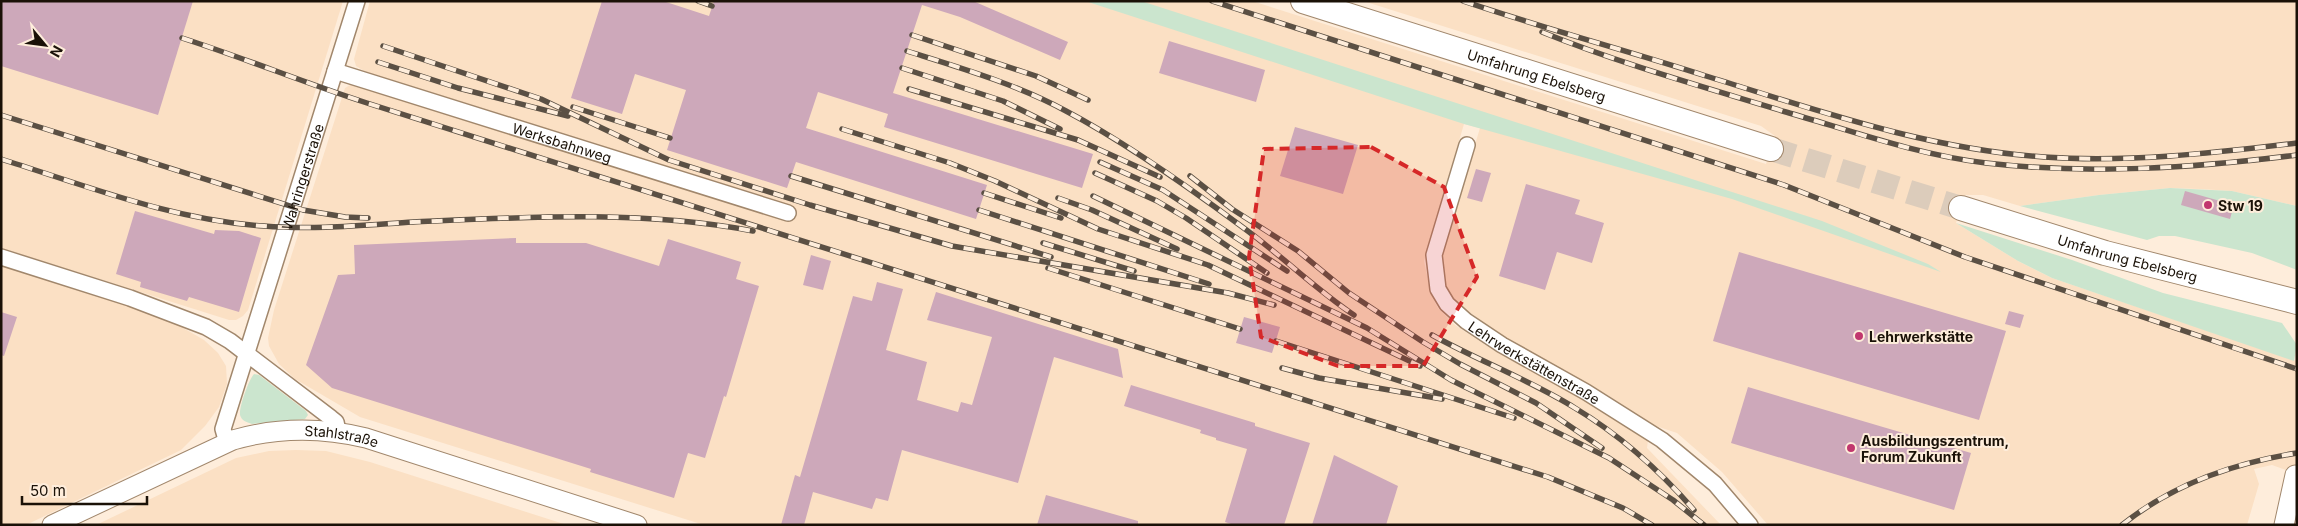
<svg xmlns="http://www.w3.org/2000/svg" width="2298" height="526" viewBox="0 0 2298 526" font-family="Inter,sans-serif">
<rect width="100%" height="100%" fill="#feeddb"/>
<g fill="#fbe0c4">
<path d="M1 1H343L248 310 243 316 236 320H229L1 248Z"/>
<path d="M370 1H1252L1766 164 1775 136 1761 126 1363 1H2297V206L2232 191 2200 189 2170 188 2099 195 2020 206 1983 195H1965L1956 223 2018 261 2052 278 2297 361V474L2272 465 2254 469 2259 484 2247 525H1768L1722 472 1677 433 1653 425 1606 394 1517 345 1490 328 1453 299 1446 287 1441 272V258L1480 128 1464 124 1424 261 1431 294 1438 308 1455 325 1493 350 1605 411 1648 440 1647 448 1721 525H704L360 417 295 379 279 364 269 346 268 338 274 310 345 88 350 85H361L782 220 773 199 366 72 356 66 354 59Z"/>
<path d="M1 265 127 305 171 321 204 340 218 353 226 366 227 384 219 407 205 426 181 450 26 525H1Z"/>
<path d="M296 450 326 451 370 462 567 525H96L236 458 269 451Z"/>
</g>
<g fill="#cbe5ce">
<path d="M1085 1H1141L1822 221 1928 264 1941 272 1732 199 1464 124Z"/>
<path d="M2170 188 2232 191 2297 206V270L2252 253 2175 236H2159L2147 240 2020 206 2099 195Z"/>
<path d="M1956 223 2072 260 2163 293 2282 323 2297 345 2294 361 2052 278 2018 261Z"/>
<path d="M254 374 259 375 306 411 308 415 305 419 252 424C246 422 242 421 240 415 239 407 249 379 254 374Z"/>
</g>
<g fill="#cda8ba">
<path d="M1 1H193L158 115 1 66Z"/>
<path d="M602 1H663L709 16 714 1H973L1068 42 1060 60 960 17 922 5 893 93 1093 154 1082 188 884 127 888 114 818 92 806 128 987 185 976 219 796 162 787 188 667 150 686 90 635 74 622 114 571 98Z"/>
<path d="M1169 41 1265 70 1256 102 1159 73Z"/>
<path d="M1295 127 1358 145 1343 194 1280 176Z"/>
<path d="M1476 169 1491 173 1482 202 1467 198Z"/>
<path d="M1526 184 1580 200 1575 214 1604 223 1592 263 1557 252 1545 290 1499 276Z"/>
<path d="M2185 191 2234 205 2230 219 2181 205Z"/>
<path d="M135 211 214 234 215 230 239 231 261 238 239 312 189 297 187 301 140 287 141 282 116 274Z"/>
<path d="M516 238V243H586L659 266 668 239 741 262 736 279 759 286 726 397 724 396 705 458 688 453 674 498 590 472 591 469 332 388 306 365 338 275 355 274 354 245Z"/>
<path d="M1739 252 2006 331 1979 420 1713 341Z"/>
<path d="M811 255 831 261 823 290 803 285Z"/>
<path d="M877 282 903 289 886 350 927 362 917 400 958 412 961 402 972 405 992 337 927 320 936 292 1118 349 1123 378 1054 357 1018 483 902 450 888 501 876 498 872 509 813 492 804 525H781L795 475 800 477 853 296 872 301Z"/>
<path d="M2009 311 2024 315 2020 328 2005 324Z"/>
<path d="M1 312 17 317 4 356 1 355Z"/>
<path d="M1244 317 1280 327 1272 353 1236 343Z"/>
<path d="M1131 385 1255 423V426L1310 443 1284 525H1234L1225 522 1247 449 1216 440V438L1200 433 1201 430 1124 406Z"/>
<path d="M1748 387 1971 453 1954 510 1731 443Z"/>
<path d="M1334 455 1398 486 1386 525H1312Z"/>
<path d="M1046 495 1138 521V525H1037Z"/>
</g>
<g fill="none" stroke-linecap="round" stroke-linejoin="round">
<path stroke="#dcccbb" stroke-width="24" stroke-dasharray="24 12" stroke-linecap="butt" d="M1771 149 1961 208"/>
<g stroke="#a1876c" stroke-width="18">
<g id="minor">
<path id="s1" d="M335 71 788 213"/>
<path id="s2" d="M1467 145 1434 255 1438 289 1447 304 1466 321 1502 345 1586 392 1662 440 1715 484 1750 525"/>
<path d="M1 257 130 298 206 327 230 341 331 418 336 422 338 431"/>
<path id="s3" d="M227 443 223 429 357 1"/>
</g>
</g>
<g stroke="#a1876c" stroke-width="21">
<g id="tertiary">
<path id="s4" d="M52 525 233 440C278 427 321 427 366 438L637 525"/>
<path d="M2284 525 2295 475"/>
</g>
</g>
<g stroke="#a1876c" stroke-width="26">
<g id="primary">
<path id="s5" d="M1303 1 1771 149"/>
<path id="s6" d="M1961 208 2105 253 2297 302"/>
</g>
</g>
<use href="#minor" stroke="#fff" stroke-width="15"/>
<use href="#tertiary" stroke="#fff" stroke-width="19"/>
<use href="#primary" stroke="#fff" stroke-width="24"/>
<g stroke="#5b5044" stroke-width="5.5">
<g id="rail">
<path d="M698 1 712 6"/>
<path d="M1212 1 1784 185 1965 257 2297 369"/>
<path d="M1463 1C1543 28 1625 50 1706 76 1817 110 1926 149 2044 157 2128 163 2213 153 2297 143"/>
<path d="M1542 32C1621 64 1704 87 1786 112 1852 131 1918 155 1986 163 2090 175 2194 168 2297 155"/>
<path d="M912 35 1036 76 1088 100"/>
<path d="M182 38C244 58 305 83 367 103L1548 477 1623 508 1652 525"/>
<path d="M383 46 541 99 669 160 810 205 952 246 1228 293 1274 305"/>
<path d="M907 51C961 68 1016 84 1066 111 1125 142 1187 186 1241 226 1280 254 1314 288 1354 315"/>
<path d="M378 62 458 88 568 116"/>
<path d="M902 68 1003 101 1060 129"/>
<path d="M909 89 1078 140 1160 177"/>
<path d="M573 107 670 138"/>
<path d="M1 115 303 210 345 217 368 218"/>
<path d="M842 129 950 163 995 181 1098 229 1208 265 1420 366"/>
<path d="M1 159C87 186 173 220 264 226 314 230 364 225 413 222 526 217 641 210 753 231"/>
<path d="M1100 162 1163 190 1287 271"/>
<path d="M1095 173 1157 201 1186 218 1267 273"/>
<path d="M791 176 1051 257"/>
<path d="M1190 176 1232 209 1298 251 1349 293 1423 342 1460 364 1536 403 1602 448"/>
<path d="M984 193 1061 218"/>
<path d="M1093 196 1367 328 1451 380 1609 458 1673 500 1704 525"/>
<path d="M1058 198 1092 210 1177 249"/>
<path d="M979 210 1209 284"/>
<path d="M1043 243 1134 271"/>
<path d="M1048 268 1240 329"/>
<path d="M1432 335C1479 361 1530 380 1575 408 1620 435 1660 471 1694 510"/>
<path d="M1276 341 1514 418"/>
<path d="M1282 368 1319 378 1442 399"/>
<path d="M2122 525C2173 484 2234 463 2297 453"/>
</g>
</g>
<use href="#rail" stroke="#feeddb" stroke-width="4" stroke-dasharray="11" stroke-linecap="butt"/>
</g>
<path fill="#d62828" fill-opacity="0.2" stroke="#d62828" stroke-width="4" stroke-dasharray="10 6" stroke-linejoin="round" d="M1371 147 1444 187 1477 277 1423 366H1338L1261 337 1249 257 1264 149Z"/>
<g fill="#c1376e" stroke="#feeddb" stroke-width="2">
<circle cx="2208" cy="205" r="5"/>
<circle cx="1859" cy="336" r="5"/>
<circle cx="1851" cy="448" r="5"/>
</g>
<g text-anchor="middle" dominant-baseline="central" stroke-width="4" stroke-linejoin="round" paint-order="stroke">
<g font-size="14" fill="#1a1107" stroke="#feeddb">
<text stroke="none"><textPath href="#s5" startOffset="245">Umfahrung Ebelsberg</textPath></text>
<text stroke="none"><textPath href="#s1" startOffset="238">Werksbahnweg</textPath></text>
<text stroke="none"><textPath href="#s3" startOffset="279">Wahringerstraße</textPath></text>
<text stroke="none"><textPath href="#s6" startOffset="174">Umfahrung Ebelsberg</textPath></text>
<text stroke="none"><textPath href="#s2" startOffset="272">Lehrwerkstättenstraße</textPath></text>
<text stroke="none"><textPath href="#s4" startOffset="310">Stahlstraße</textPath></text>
</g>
<g font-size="14" font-weight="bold" fill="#1a1107" stroke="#feeddb" text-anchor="start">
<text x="2218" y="205">Stw 19</text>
<text x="1869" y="336">Lehrwerkstätte</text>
<text x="1861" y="440">Ausbildungszentrum,<tspan x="1861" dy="16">Forum Zukunft</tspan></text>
</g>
</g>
<rect width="2298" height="526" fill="none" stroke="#1a1107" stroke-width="5"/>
<g transform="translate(45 45) rotate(119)" stroke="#feeddb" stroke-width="4" paint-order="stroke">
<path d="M0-4L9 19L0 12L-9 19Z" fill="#1a1107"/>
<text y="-8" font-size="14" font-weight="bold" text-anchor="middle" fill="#1a1107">N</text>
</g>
<path d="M22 496v8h125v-8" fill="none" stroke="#1a1107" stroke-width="2.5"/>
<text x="30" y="496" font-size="15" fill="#1a1107" stroke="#feeddb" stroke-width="4" paint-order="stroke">50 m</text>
</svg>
